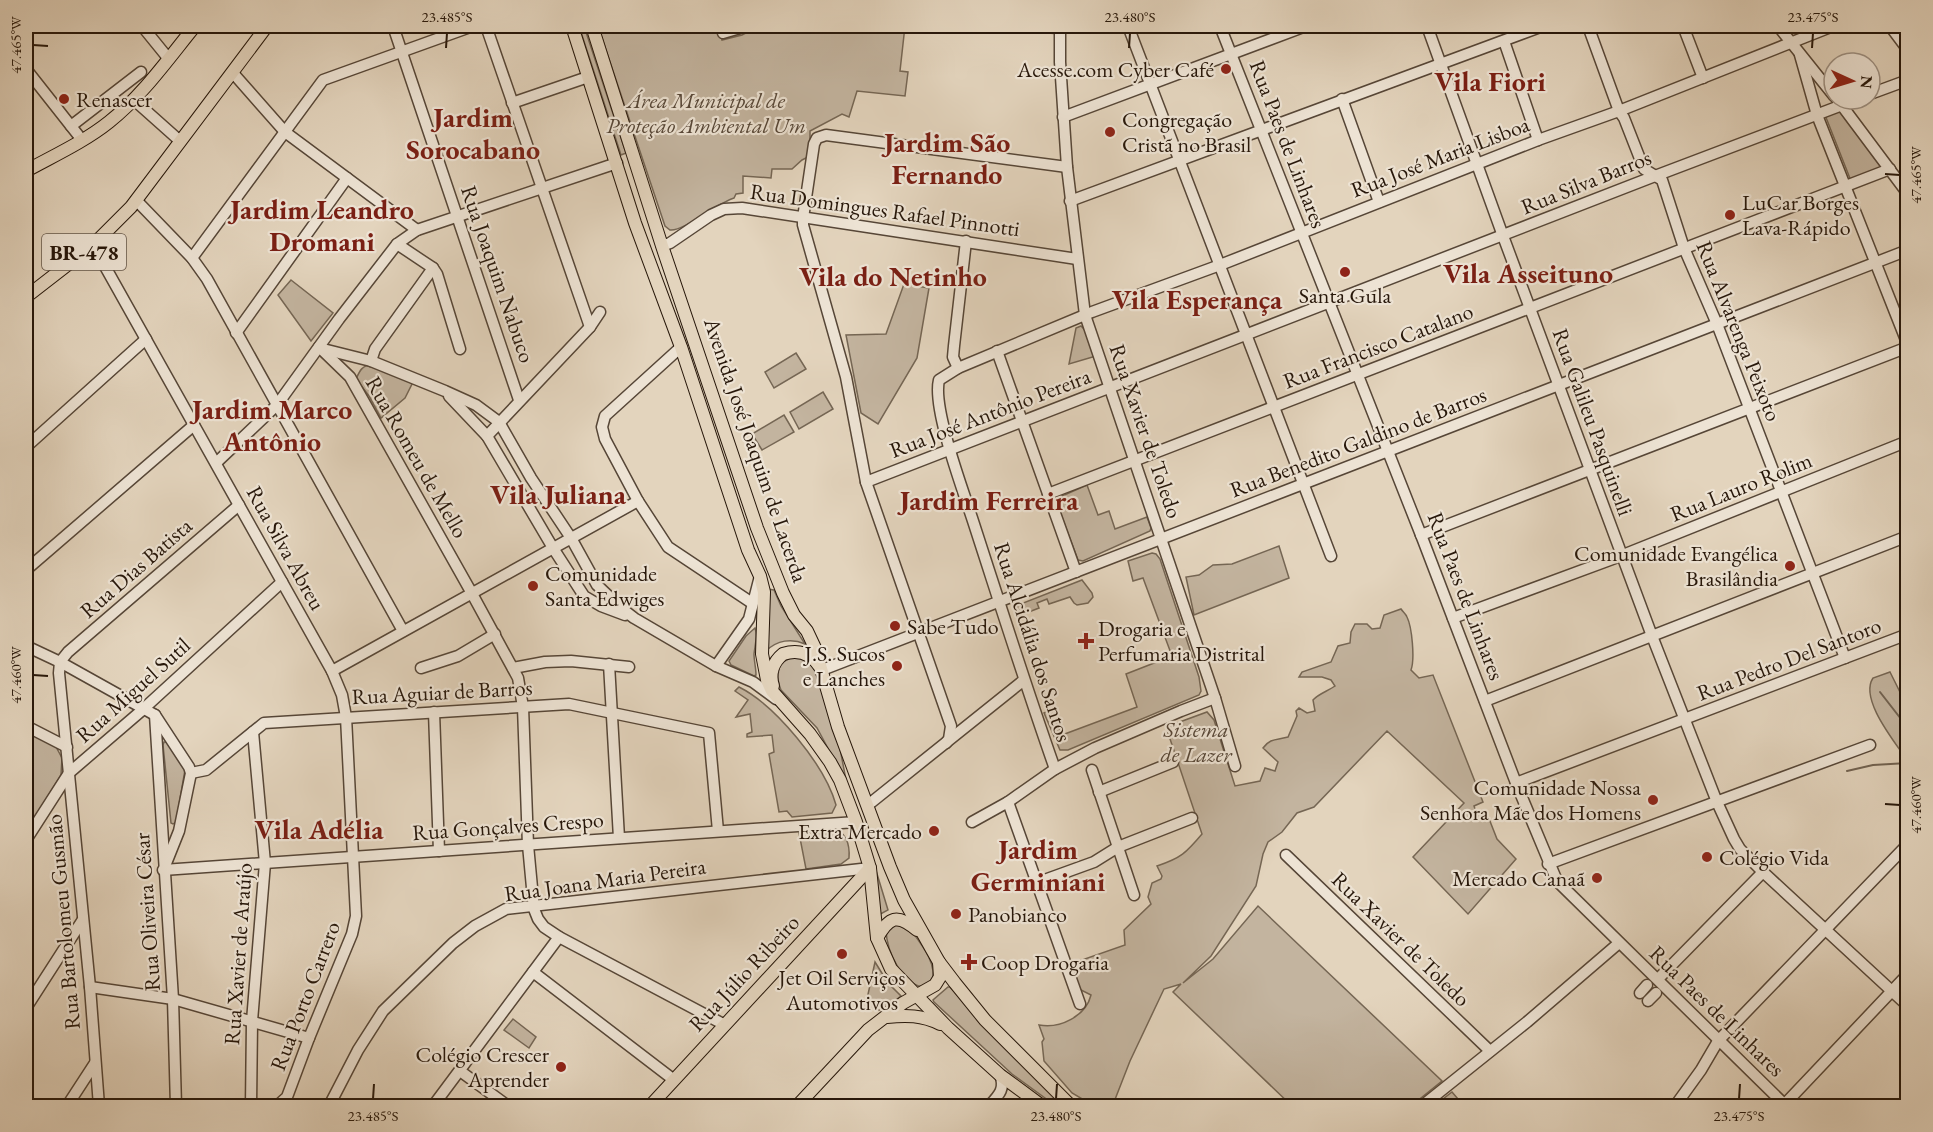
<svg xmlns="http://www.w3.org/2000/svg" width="1933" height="1132" viewBox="0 0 1933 1132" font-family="'EB Garamond',serif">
<rect width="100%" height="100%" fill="#e3d4bd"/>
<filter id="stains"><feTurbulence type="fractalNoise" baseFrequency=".00333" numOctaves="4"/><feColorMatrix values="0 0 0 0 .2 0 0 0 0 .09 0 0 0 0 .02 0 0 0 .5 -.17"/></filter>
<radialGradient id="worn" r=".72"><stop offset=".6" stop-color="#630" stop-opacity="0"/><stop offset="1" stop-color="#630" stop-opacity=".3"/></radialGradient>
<g fill="#c3b49f" stroke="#756654" stroke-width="1.5">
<path d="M579 26H584L626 153 621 155Z"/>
<path d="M598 26H718L722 40 742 35 759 26H905L900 71 908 72 905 96 857 91 849 117 842 114 810 131V156L802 160 792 169H772L771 178 743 176V193L736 194 734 198C717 203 683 232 670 230L665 226Z"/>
<path d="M1843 107 1884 166 1851 181 1825 115Z"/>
<path d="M291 280 333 313 311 341 278 295Z"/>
<path d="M904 284 929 288 917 358 878 424 861 413 846 335 886 334Z"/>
<path d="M1081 326 1086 331 1096 356 1069 364 1076 328Z"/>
<path d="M796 353 806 369 774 388 765 372Z"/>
<path d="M372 364 413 382 405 398 381 418 369 396 356 379C360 370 362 366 372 364Z"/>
<path d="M823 392 833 409 799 429 790 412Z"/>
<path d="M784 415 794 432 762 450 752 434Z"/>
<path d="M1087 485 1098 515 1109 511 1115 529 1147 517 1151 528 1150 531 1083 561 1078 560 1057 504 1062 496Z"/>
<path d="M1279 546 1289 578 1194 615 1186 577 1199 575 1213 565 1232 564Z"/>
<path d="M1152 553 1156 554 1160 559 1199 677 1201 691 1199 695 1068 750H1060L1044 713 1051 710 1062 735 1137 707 1126 674 1172 656 1143 578 1133 581 1128 561Z"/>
<path d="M1082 580 1092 593 1093 597 1088 603 1077 605 1074 603 1070 597 1049 604 1047 599 1037 603 1039 608 1016 617 1015 609 1018 605Z"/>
<path d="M767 589 774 590 781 606 805 644C792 638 777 640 766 651Z"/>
<path d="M1401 609C1403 612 1406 614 1407 617 1412 627 1415 659 1411 670L1419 678 1433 675 1483 802 1474 806 1477 815 1486 811 1497 839 1516 859 1468 914 1413 857 1464 803 1387 731 1314 807 1297 813 1282 832 1268 842 1263 854 1256 886 1211 956 1183 983 1213 959 1258 906 1442 1081 1411 1106H1292L1173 992 1181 984 1164 989 1130 1061 1114 1102 1109 1106H1094L1072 1093 1044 1061 1042 1042 1044 1039 1039 1025C1060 1029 1086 1016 1091 995L1077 988 1074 975 1078 973 1074 966 1076 962 1125 945 1124 930 1151 904 1148 897 1152 883 1161 879 1162 876 1157 866C1181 858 1186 853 1202 834L1166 727 1207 712 1214 720 1235 786 1260 781 1265 768 1275 771 1278 762 1263 748C1270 738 1277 740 1288 737L1297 716 1296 711 1299 708 1307 713 1315 711 1313 700C1318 694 1328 691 1335 686L1331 680 1322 677H1299L1302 672 1331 662 1338 646 1350 643 1351 632 1355 624H1367L1372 629 1380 628 1384 615Z"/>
<path d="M755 628C758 636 755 645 754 654 754 661 756 668 756 675L754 676 731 665 729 661 746 636Z"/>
<path d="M792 657H802L811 662 821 685 838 738 846 780 860 818 888 910 875 917 873 891 838 767 817 728 781 690C777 680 777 674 781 663Z"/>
<path d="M1890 672 1901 694 1907 701V760C1895 742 1859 699 1873 678Z"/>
<path d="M739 687C775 705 825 765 836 805L832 813 792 817 787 811 779 812 769 754 774 752 772 735 747 737V734L752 732 750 714 736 717 748 700 735 691Z"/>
<path d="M26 731 55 745 62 758 61 775 26 832Z"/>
<path d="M164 742H167L185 770 176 822 173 824 171 823 163 745Z"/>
<path d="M831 830C846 829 850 845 849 858L841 864 806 869 799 833Z"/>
<path d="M893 923 908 926C918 940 940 965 931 982L922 987C901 982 887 951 886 931Z"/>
<path d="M875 962 888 983 901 996 888 1006 879 1010 867 999Z"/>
<path d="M948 987H950L1005 1048 1068 1106H1056L1012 1074 934 1002 933 1000Z"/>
<path d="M513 1019 536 1037 529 1048 504 1030Z"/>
<path d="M1452 1092 1464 1106H1434Z"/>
</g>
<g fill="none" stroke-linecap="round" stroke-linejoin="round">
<g stroke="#716251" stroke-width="2">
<path d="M1880 692 1908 728"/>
<path d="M1847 771 1873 765 1908 763"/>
</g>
<g stroke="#564637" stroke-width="13">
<g id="minor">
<path d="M142 26 168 58"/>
<path d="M393 26 519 400"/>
<path d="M486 26 590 327"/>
<path d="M1024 26 1060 28 1065 26"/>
<path d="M1128 26 1331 556"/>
<path d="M1220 26 1423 540 1516 783 1557 881 1786 1106"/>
<path d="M1427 26 1503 236 1652 636 1717 802 1734 839 1740 849 1763 872 1908 1006"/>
<path d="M1588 26 1619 111 1624 118 1644 169 1662 180 1684 248 1717 324 1845 658"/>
<path d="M1683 26 1703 78"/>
<path d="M1778 26 1834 96"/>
<path d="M1890 26 1908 50"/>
<path d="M1060 28V62L1067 167 1085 315 1215 698 1235 766"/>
<path d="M723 33 747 26"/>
<path d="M1504 41 1538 140"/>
<path d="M1800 55 1817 115 1908 345"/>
<path d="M26 69 82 140"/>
<path d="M233 73 285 132 417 230"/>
<path d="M1870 94 1908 80"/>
<path d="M1342 99 1379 202"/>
<path d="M1837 99 1908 194"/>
<path d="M134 100 180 141"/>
<path d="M512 103 588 77"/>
<path d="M1063 117 1306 26"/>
<path d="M71 126 141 72"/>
<path d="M136 200 192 258 207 279 403 631"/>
<path d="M1070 201 1543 26"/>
<path d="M397 244 433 268 437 274 460 349"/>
<path d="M93 245 332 671 342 695 346 717 356 916 352 934 309 1038 287 1097 277 1106"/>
<path d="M662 246 670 243 711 215 724 209 742 208 1077 259"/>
<path d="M192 258 323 80 473 26"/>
<path d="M236 333 347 178"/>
<path d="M319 347 350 377 470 590 518 678 523 707 528 845 534 909 538 919 544 927 559 937 725 1025"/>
<path d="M681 347 605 416 602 427 605 439 638 501 668 547 752 603"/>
<path d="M319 348 371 361 445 391 476 405 499 422 531 478 571 538 597 585 621 608 634 618 716 666 753 682 776 699"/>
<path d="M997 351 1076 572"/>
<path d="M371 361 375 349 433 268"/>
<path d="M958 368 953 357 954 346 966 241"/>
<path d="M449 396 487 436 553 548 584 596 601 606 625 615"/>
<path d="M487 436 590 327 600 312"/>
<path d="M26 447 146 339"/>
<path d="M216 463 277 405 339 319 397 244 417 230 617 163"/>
<path d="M866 482 1655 176 1858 99"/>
<path d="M1048 494 1890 169"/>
<path d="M1421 535 1908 347"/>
<path d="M26 570 194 425"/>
<path d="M1453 618 1618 557 1908 441"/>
<path d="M26 646 60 662 155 715 189 767 191 773 179 831 165 866"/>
<path d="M60 662 59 673 90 987 99 1106"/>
<path d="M60 662 68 652 239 505"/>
<path d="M609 664 619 838"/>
<path d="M716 666 749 619 760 576"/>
<path d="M421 668 458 656 495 634"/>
<path d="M513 668 545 662 571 661 629 667"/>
<path d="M822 670 1908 250"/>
<path d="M332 671 638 501"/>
<path d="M1485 701 1908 536"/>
<path d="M434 712 439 851"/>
<path d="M155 715 173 999 176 1106"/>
<path d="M26 726 67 747"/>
<path d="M946 743 949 739 951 726 866 482 846 377 803 225V218L814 144 817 138 826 135 1067 167"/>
<path d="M1055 769C1026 687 1000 604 973 521 963 490 932 408 939 380L958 368 1092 312 1220 265 1538 140 1619 111 1833 26"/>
<path d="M1092 770 1134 895"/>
<path d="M191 773 206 770 264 723 569 704 709 733 718 831"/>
<path d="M1516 783 1908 634"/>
<path d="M1099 792 1173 762"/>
<path d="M1008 802 1080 1004"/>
<path d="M868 805 1024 680"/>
<path d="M972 822 1008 802 1055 769 1095 748 1181 711 1215 698"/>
<path d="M26 840 69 773 140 712 282 582"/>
<path d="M1286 855 1490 1051"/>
<path d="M1548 864 1870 745"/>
<path d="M163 870 856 822"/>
<path d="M1036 883 1094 862 1118 847 1192 818"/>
<path d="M533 972 674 1080"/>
<path d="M1658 979 1763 872"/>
<path d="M90 987 173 999 309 1038"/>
<path d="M1640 993 1647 985"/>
<path d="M1648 1001 1656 993"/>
<path d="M26 1008 82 921"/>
<path d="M460 1071 508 1106"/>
<path d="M67 1106 95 1063"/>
<path d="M251 1106 252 1021 265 863 253 732"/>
<path d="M329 1106 358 1050 383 1011 453 943 475 926 506 909 870 868"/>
<path d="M433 1106 559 937"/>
<path d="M989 1106C998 1096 1006 1089 1000 1075"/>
<path d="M1422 1106 1527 1022 1619 943"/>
<path d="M1675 1106 1701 1070 1718 1041 1908 844"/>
<path d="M1783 1106 1908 974"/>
<path d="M1901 1106 1908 1100"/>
</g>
</g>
<g stroke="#27170a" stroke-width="14">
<g id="major">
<path d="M572 26 635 223 681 347 748 550 760 576 764 592 762 654 767 680 772 691 810 734 830 762 840 780 856 822 870 868 877 938 891 969 948 1028 1000 1075 1042 1106"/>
<path d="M592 26 662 246 757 528 783 593 794 615 807 631 815 648 838 727 890 867 904 900 939 962 955 983 985 1020 1071 1106"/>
<path d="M26 171C53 156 84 142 109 122 143 95 168 59 195 26"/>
<path d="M26 297 93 245 131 207 267 26"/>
<path d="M773 686C769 674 773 662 783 654 798 649 811 653 820 667"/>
<path d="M877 938C889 917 897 913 917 930"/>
<path d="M887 1017C906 1015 922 1015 940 1024"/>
<path d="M650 1106 870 868"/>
<path d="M797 1106 868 1030 903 1003 935 985 940 977 939 962"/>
</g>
</g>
<use href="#minor" stroke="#ede3d4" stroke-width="10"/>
<use href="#major" stroke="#e3d4bd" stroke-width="12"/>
</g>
<path fill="none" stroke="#27170a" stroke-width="2" d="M33 45 48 46M446 48 447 33M1129 48 1130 33M1812 48 1813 33M1885 174 1900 175M33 675 48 676M1885 804 1900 805M373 1099 374 1084M1056 1099 1057 1084M1739 1099 1740 1084"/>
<g fill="#8f2418" stroke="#ede3d4" stroke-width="2">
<circle cx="1226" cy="69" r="6"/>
<circle cx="64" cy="99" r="6"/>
<circle cx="1110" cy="132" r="6"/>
<circle cx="1730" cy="215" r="6"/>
<circle cx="1345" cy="272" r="6"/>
<circle cx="1790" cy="566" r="6"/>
<circle cx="533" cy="586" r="6"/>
<circle cx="895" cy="626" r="6"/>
<path d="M1083 632h6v6h6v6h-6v6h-6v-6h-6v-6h6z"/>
<circle cx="897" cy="666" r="6"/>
<circle cx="1653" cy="800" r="6"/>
<circle cx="934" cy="831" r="6"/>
<circle cx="1707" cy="857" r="6"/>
<circle cx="1597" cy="878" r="6"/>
<circle cx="956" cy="914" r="6"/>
<circle cx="842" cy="954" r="6"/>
<path d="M966 953h6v6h6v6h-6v6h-6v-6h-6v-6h6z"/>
<circle cx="561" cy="1067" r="6"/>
</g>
<g text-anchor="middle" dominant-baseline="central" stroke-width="4.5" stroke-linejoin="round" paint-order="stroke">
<rect fill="#ede3d4" stroke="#625447" stroke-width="1.5" x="42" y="234" width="84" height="36" rx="4.5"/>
<g font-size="21" font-weight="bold" fill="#27170a">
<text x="84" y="252">BR-478</text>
</g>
<g font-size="22" fill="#27170a" stroke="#ede3d4" text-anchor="start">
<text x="1214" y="69" text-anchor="end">Acesse.com Cyber Café</text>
<text x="76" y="99">Renascer</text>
<text x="1122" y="119">Congregação<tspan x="1122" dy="25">Cristã no Brasil</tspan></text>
<text x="1742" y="202">LuCar Borges<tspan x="1742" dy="25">Lava-Rápido</tspan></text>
<text x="1345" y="295" text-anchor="middle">Santa Gula</text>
<text x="1778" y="553" text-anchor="end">Comunidade Evangélica<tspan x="1778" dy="25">Brasilândia</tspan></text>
<text x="545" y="573">Comunidade<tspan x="545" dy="25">Santa Edwiges</tspan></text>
<text x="907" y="626">Sabe Tudo</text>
<text x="1098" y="628">Drogaria e<tspan x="1098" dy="25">Perfumaria Distrital</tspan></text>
<text x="885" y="653" text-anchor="end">J.S. Sucos<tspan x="885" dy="25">e Lanches</tspan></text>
<text x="1641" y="787" text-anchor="end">Comunidade Nossa<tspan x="1641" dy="25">Senhora Mãe dos Homens</tspan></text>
<text x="922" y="831" text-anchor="end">Extra Mercado</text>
<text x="1719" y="857">Colégio Vida</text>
<text x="1585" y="878" text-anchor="end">Mercado Canaã</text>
<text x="968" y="914">Panobianco</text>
<text x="981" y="962">Coop Drogaria</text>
<text x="842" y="977" text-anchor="middle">Jet Oil Serviços<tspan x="842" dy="25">Automotivos</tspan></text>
<text x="549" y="1054" text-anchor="end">Colégio Crescer<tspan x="549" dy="25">Aprender</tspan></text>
</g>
<g font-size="22" font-style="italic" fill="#564637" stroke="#ede3d4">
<text x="706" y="100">Área Municipal de<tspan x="706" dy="25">Proteção Ambiental Um</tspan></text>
<text x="1196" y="729">Sistema<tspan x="1196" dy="25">de Lazer</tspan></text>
</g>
<g font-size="22" fill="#27170a" stroke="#ede3d4">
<text transform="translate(1288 144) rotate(69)">Rua Paes de Linhares</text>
<text transform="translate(1440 157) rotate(-21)">Rua José Maria Lisboa</text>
<text transform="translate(1586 182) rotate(-22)">Rua Silva Barros</text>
<text transform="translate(885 210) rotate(8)">Rua Domingues Rafael Pinnotti</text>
<text transform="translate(498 274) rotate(71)">Rua Joaquim Nabuco</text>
<text transform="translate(1739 331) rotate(68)">Rua Alvarenga Peixoto</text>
<text transform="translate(1378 346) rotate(-21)">Rua Francisco Catalano</text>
<text transform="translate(990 413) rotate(-21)">Rua José Antônio Pereira</text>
<text transform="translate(1593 422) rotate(70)">Rua Galileu Pasquinelli</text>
<text transform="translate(1146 431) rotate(71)">Rua Xavier de Toledo</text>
<text transform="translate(1358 442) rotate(-21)">Rua Benedito Galdino de Barros</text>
<text transform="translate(756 450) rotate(71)">Avenida José Joaquim de Lacerda</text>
<text transform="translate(417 457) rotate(60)">Rua Romeu de Mello</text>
<text transform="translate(1741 487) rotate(-22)">Rua Lauro Rolim</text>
<text transform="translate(286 548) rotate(61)">Rua Silva Abreu</text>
<text transform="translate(136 568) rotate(-41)">Rua Dias Batista</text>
<text transform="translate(1466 596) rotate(69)">Rua Paes de Linhares</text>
<text transform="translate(1033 642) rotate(72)">Rua Alcidália dos Santos</text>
<text transform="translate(1789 659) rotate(-21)">Rua Pedro Del Santoro</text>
<text transform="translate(133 690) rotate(-42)">Rua Miguel Sutil</text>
<text transform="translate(442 692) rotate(-3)">Rua Aguiar de Barros</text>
<text transform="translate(508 826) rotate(-4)">Rua Gonçalves Crespo</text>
<text transform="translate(605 880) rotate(-8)">Rua Joana Maria Pereira</text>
<text transform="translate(147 912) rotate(-94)">Rua Oliveira César</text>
<text transform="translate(63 922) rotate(-95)">Rua Bartolomeu Gusmão</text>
<text transform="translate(1401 939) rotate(44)">Rua Xavier de Toledo</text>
<text transform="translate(238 954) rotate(-86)">Rua Xavier de Araújo</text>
<text transform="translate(744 973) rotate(-47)">Rua Júlio Ribeiro</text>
<text transform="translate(305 996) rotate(-69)">Rua Porto Carrero</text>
<text transform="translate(1717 1011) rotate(44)">Rua Paes de Linhares</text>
</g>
<g font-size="28" font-weight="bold" fill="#7a1f14" stroke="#ede3d4">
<text x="1490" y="81">Vila Fiori</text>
<text x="473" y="117">Jardim<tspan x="473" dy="32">Sorocabano</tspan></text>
<text x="947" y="142">Jardim São<tspan x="947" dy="32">Fernando</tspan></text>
<text x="322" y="209">Jardim Leandro<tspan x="322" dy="32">Dromani</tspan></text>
<text x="1528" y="273">Vila Asseituno</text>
<text x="893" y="276">Vila do Netinho</text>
<text x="1197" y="299">Vila Esperança</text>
<text x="272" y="409">Jardim Marco<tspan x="272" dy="32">Antônio</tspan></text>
<text x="558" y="494">Vila Juliana</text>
<text x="989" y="500">Jardim Ferreira</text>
<text x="319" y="829">Vila Adélia</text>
<text x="1038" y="849">Jardim<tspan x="1038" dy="32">Germiniani</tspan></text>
</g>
</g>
<rect width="1933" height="1132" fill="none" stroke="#e3d4bd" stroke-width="66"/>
<g transform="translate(1852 81) rotate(94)"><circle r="28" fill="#ede3d4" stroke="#9e9183" stroke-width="1.5"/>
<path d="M0-4.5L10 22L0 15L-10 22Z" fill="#8f2418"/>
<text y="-9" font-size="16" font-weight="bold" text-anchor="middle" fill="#27170a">N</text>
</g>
<rect x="33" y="33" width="1867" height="1066" fill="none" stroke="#27170a" stroke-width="2"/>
<g font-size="15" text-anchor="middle" fill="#27170a">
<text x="447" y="22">23.485°S</text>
<text x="1130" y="22">23.480°S</text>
<text x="1813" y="22">23.475°S</text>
<text transform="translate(16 45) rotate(-90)" y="5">47.465°W</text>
<text transform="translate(1916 175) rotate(-90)" y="5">47.465°W</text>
<text transform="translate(16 675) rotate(-90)" y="5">47.460°W</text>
<text transform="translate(1916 805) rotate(-90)" y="5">47.460°W</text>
<text x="373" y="1121">23.485°S</text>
<text x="1056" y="1121">23.480°S</text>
<text x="1739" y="1121">23.475°S</text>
</g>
<rect width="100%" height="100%" filter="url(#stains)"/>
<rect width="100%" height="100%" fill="url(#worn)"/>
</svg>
